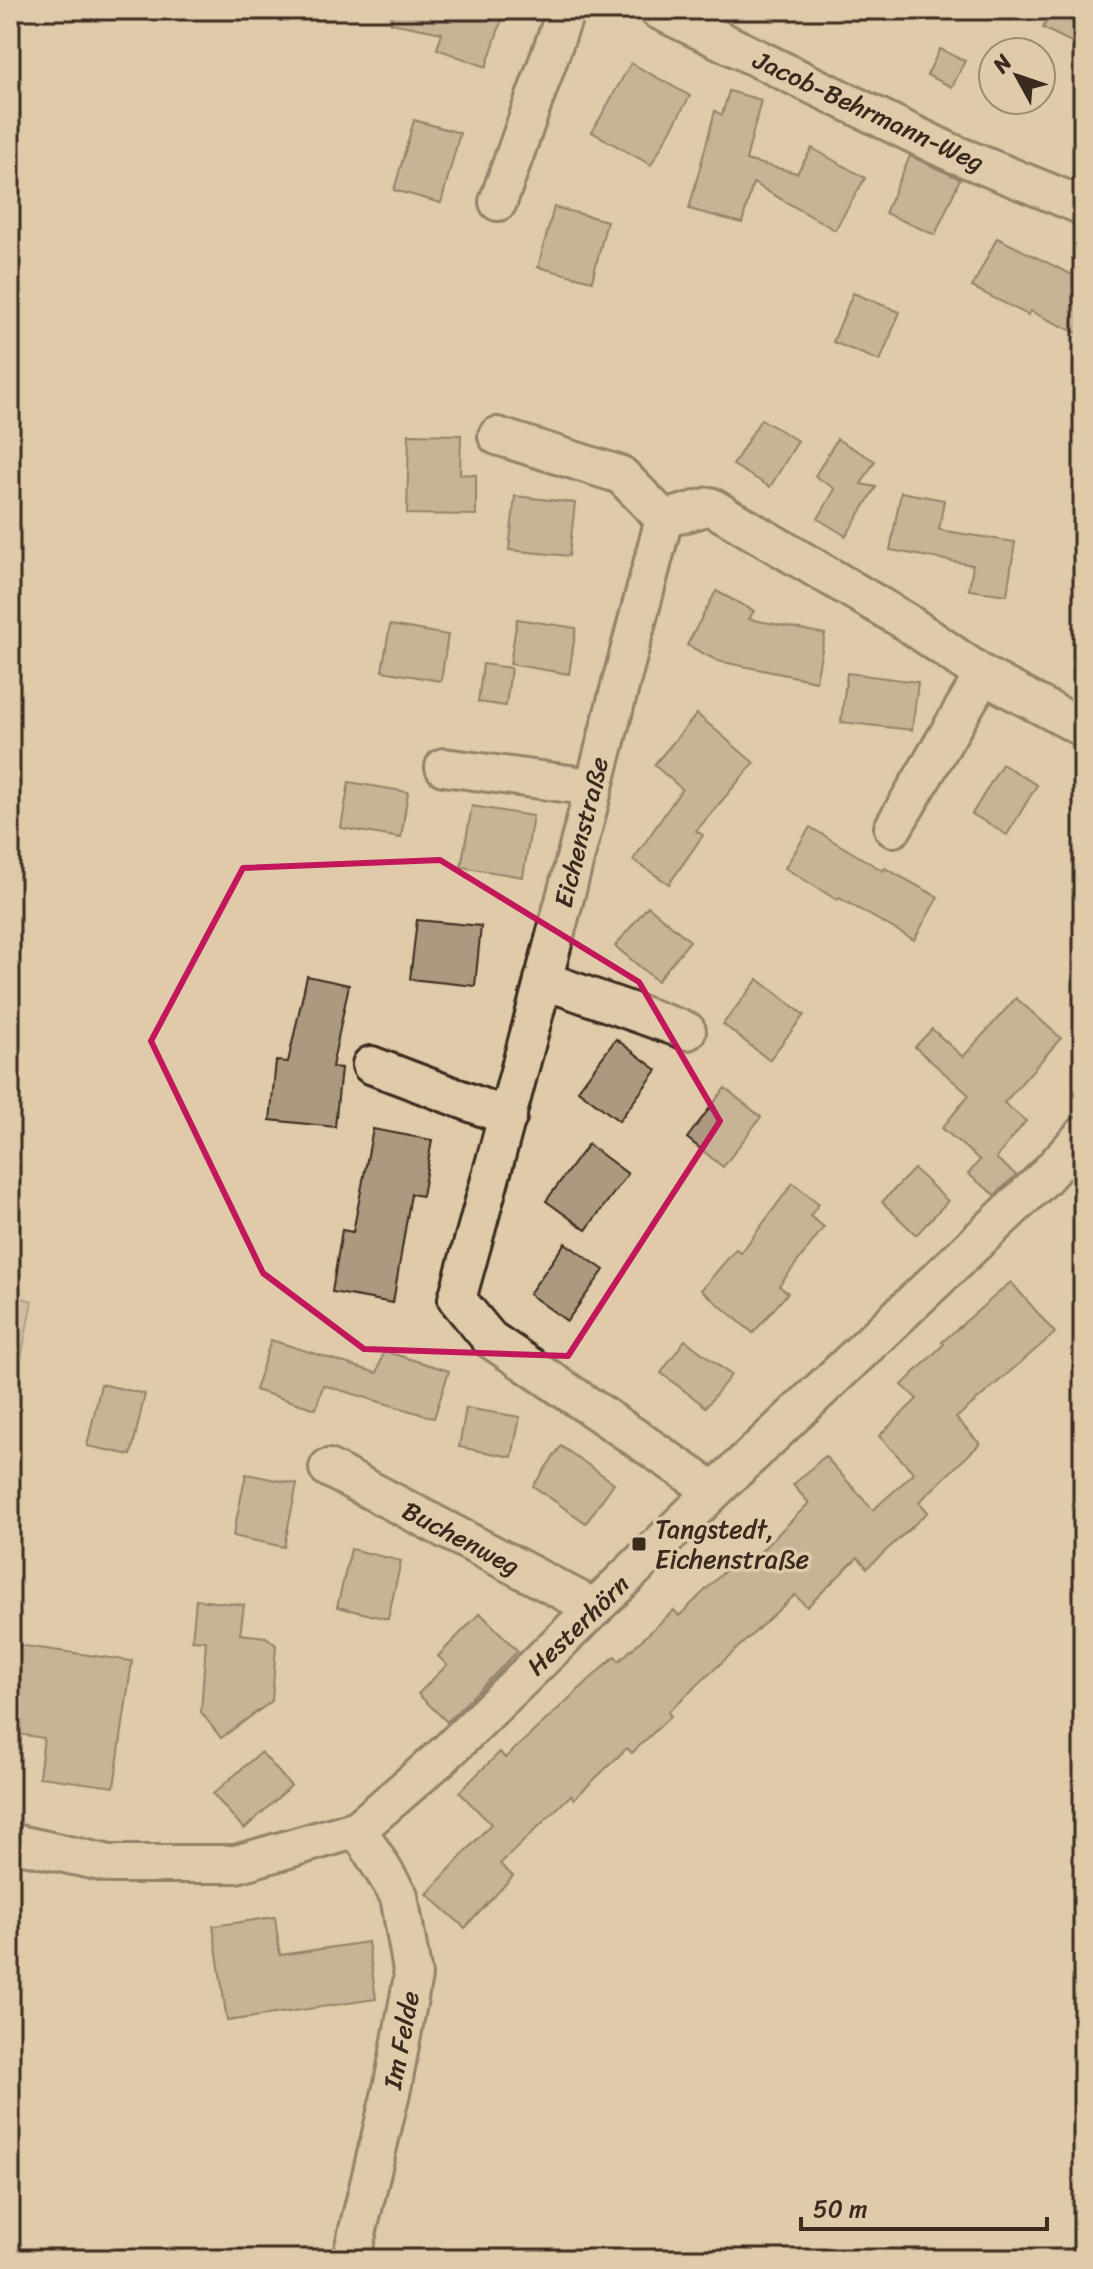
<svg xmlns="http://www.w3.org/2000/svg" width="1093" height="2269" viewBox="0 0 1093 2269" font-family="Sriracha,sans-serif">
<rect width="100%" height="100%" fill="#dfcbaa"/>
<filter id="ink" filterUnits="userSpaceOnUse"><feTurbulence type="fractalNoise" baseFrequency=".0125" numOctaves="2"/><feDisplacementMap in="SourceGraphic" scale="16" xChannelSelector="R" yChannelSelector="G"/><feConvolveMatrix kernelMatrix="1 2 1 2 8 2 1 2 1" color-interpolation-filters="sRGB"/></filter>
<g filter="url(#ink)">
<path fill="#c1ae91" stroke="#7e6c58" stroke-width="2" d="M10 1294 32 1301 10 1415Z"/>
<g fill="#ac997f" stroke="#3b2a1e" stroke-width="2">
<path d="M392 10H505L486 67 437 49 442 33 391 23Z"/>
<path d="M1052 10H1083V48L1043 28Z"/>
<path d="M940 49 965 61 952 87 927 75Z"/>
<path d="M631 63 690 96 651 165 592 132Z"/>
<path d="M729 91 761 100 746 160 797 173 812 148 865 178 835 230 753 183 742 223 689 209 715 111 722 115Z"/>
<path d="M414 120 460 133 441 203 394 190Z"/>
<path d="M910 156 960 179 935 235 885 213Z"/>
<path d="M554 207 607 221 592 281 538 267Z"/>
<path d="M997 238 1083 280V336L1030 311 1028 315 972 287Z"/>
<path d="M853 293 900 312 880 361 833 342Z"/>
<path d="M761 419 798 441 770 487 733 465Z"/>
<path d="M409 434 461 435 460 474 476 475V515L407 514Z"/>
<path d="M837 439 875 461 861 484 876 487 846 536 818 519 835 489 815 476Z"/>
<path d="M901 492 944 500 939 530 1015 542 1007 595 969 590 973 565 890 550Z"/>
<path d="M515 496 575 503 569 556 509 550Z"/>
<path d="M716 591 754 611 749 619 825 634 816 681 718 661 687 645Z"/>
<path d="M517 619 576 628 569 674 510 664Z"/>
<path d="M390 625 448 635 441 681 382 671Z"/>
<path d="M483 664 511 668 506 706 478 702Z"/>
<path d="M847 673 918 682 912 730 841 722Z"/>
<path d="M697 714 754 763 696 831 703 835 669 884 633 860 682 789 654 765Z"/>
<path d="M1002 764 1037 785 1007 835 972 814Z"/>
<path d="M349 782 408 792 401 838 341 828Z"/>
<path d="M472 806 533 816 523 877 461 867Z"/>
<path d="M810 827 883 871 885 868 938 897 914 940 839 898 837 900 785 868Z"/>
<path d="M648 906 690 941 657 981 615 946Z"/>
<path d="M417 920 481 926 475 986 410 979Z"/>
<path d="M307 976 349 985 332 1067 341 1068 335 1127 270 1120 276 1061 288 1062Z"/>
<path d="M758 979 804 1015 769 1060 723 1024Z"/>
<path d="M1016 998 1061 1038 1004 1103 1026 1121 996 1158 1016 1175 995 1195 968 1174 980 1160 942 1128 969 1095 915 1047 932 1029 963 1057Z"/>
<path d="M616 1039 657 1070 619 1121 578 1090Z"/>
<path d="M725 1088 761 1117 723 1167 687 1138Z"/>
<path d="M373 1129 432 1140 422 1196 411 1194 393 1303 332 1292 342 1230 353 1232Z"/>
<path d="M588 1144 628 1174 586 1230 546 1201Z"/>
<path d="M914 1169 948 1201 916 1235 882 1202Z"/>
<path d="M793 1183 819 1204 810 1216 824 1227 779 1286 788 1293 753 1333 701 1290 736 1249 741 1253Z"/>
<path d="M565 1243 604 1270 567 1321 529 1294Z"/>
<path d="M1011 1282 1055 1333 956 1418 980 1444 919 1502 928 1512 867 1568 858 1557 807 1607 795 1595 668 1712 671 1716 632 1753 627 1748 574 1799 571 1795 500 1864 513 1876 465 1928 427 1894 491 1824 459 1792 500 1752 505 1758 615 1656 619 1661 674 1610 679 1616 734 1562 742 1570 809 1503 793 1485 825 1456 873 1510 914 1473 879 1436 917 1399 902 1385 944 1344 942 1342Z"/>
<path d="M271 1340 377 1373 384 1351 449 1371 434 1418 323 1385 316 1409 255 1390Z"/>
<path d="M685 1340 731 1375 706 1407 661 1373Z"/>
<path d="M101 1384 145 1394 131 1455 87 1446Z"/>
<path d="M466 1408 520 1417 512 1457 459 1447Z"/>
<path d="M561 1446 614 1483 586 1523 533 1486Z"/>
<path d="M246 1474 297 1484 284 1547 233 1536Z"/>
<path d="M351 1549 401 1561 388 1619 337 1607Z"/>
<path d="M196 1600 244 1605 240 1634 266 1637 276 1645 272 1701 221 1738 201 1712 206 1641 192 1640Z"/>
<path d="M480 1613 518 1651 447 1722 418 1694 447 1665 438 1656Z"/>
<path d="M10 1644 132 1661 114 1787 39 1777 44 1738 10 1733Z"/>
<path d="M261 1752 291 1786 244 1829 213 1794Z"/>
<path d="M275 1917 280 1955 368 1942 376 1999 227 2021 213 1926Z"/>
</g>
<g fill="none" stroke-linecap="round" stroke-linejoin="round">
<g stroke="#3b2a1e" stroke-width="42">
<g id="minor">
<path d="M658 10 950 152 1083 206"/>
<path d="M498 202 566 10"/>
<path d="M497 436 621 475 664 519"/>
<path d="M444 767 592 787"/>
<path d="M893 828 983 675"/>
<path d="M543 980 687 1031"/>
<path d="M371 1065 508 1117"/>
<path d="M328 1468 595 1608"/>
<path d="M714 1491 490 1339 457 1299C530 1040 595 779 664 519L710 506 905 621 983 675 1083 728"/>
<path d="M10 1842 110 1864H236L358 1829 445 1754 714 1491 1044 1178 1083 1135"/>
<path d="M351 2259 393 2084 413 1976 399 1896 358 1829"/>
</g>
</g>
<use href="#minor" stroke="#dfcbaa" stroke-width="36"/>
</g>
</g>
<path d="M0 0H1093V2269H0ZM440 860 639 982 720 1121 568 1356 364 1349 263 1273 151 1041 243 868Z" fill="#dfcbaa" fill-opacity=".55" fill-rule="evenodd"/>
<path fill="none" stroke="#c2185b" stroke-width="6" stroke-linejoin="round" d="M440 860 639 982 720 1121 568 1356 364 1349 263 1273 151 1041 243 868Z"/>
<rect fill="#3b2a1e" stroke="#dfcbaa" stroke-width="3" x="631" y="1536" width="16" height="16" rx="4"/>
<g text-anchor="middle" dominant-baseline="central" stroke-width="7" stroke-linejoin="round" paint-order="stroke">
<g font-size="26" fill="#3b2a1e" stroke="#dfcbaa">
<text transform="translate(869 111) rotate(25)">Jacob-Behrmann-Weg</text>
<text transform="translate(581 832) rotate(-76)">Eichenstraße</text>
<text transform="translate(461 1538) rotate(28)">Buchenweg</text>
<text transform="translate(578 1625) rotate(-44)">Hesterhörn</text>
<text transform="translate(401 2040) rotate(-79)">Im Felde</text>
</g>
<g font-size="26" fill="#3b2a1e" stroke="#dfcbaa" text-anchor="start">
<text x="655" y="1529">Tangstedt,<tspan x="655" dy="30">Eichenstraße</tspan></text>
</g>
</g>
<rect width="1093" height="2269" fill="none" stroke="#dfcbaa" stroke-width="40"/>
<rect x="20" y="20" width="1053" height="2229" fill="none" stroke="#3b2a1e" stroke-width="3" filter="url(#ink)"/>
<g transform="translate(1017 76) rotate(310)"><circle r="38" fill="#dfcbaa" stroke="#9d8b72" stroke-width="2"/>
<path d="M0-6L14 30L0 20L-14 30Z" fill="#3b2a1e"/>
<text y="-12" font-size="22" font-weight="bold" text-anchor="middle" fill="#3b2a1e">N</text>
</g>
<path d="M801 2217v12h246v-12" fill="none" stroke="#3b2a1e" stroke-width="4"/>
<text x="813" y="2217" font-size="24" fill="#3b2a1e" stroke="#dfcbaa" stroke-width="6" paint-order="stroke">50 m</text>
</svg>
